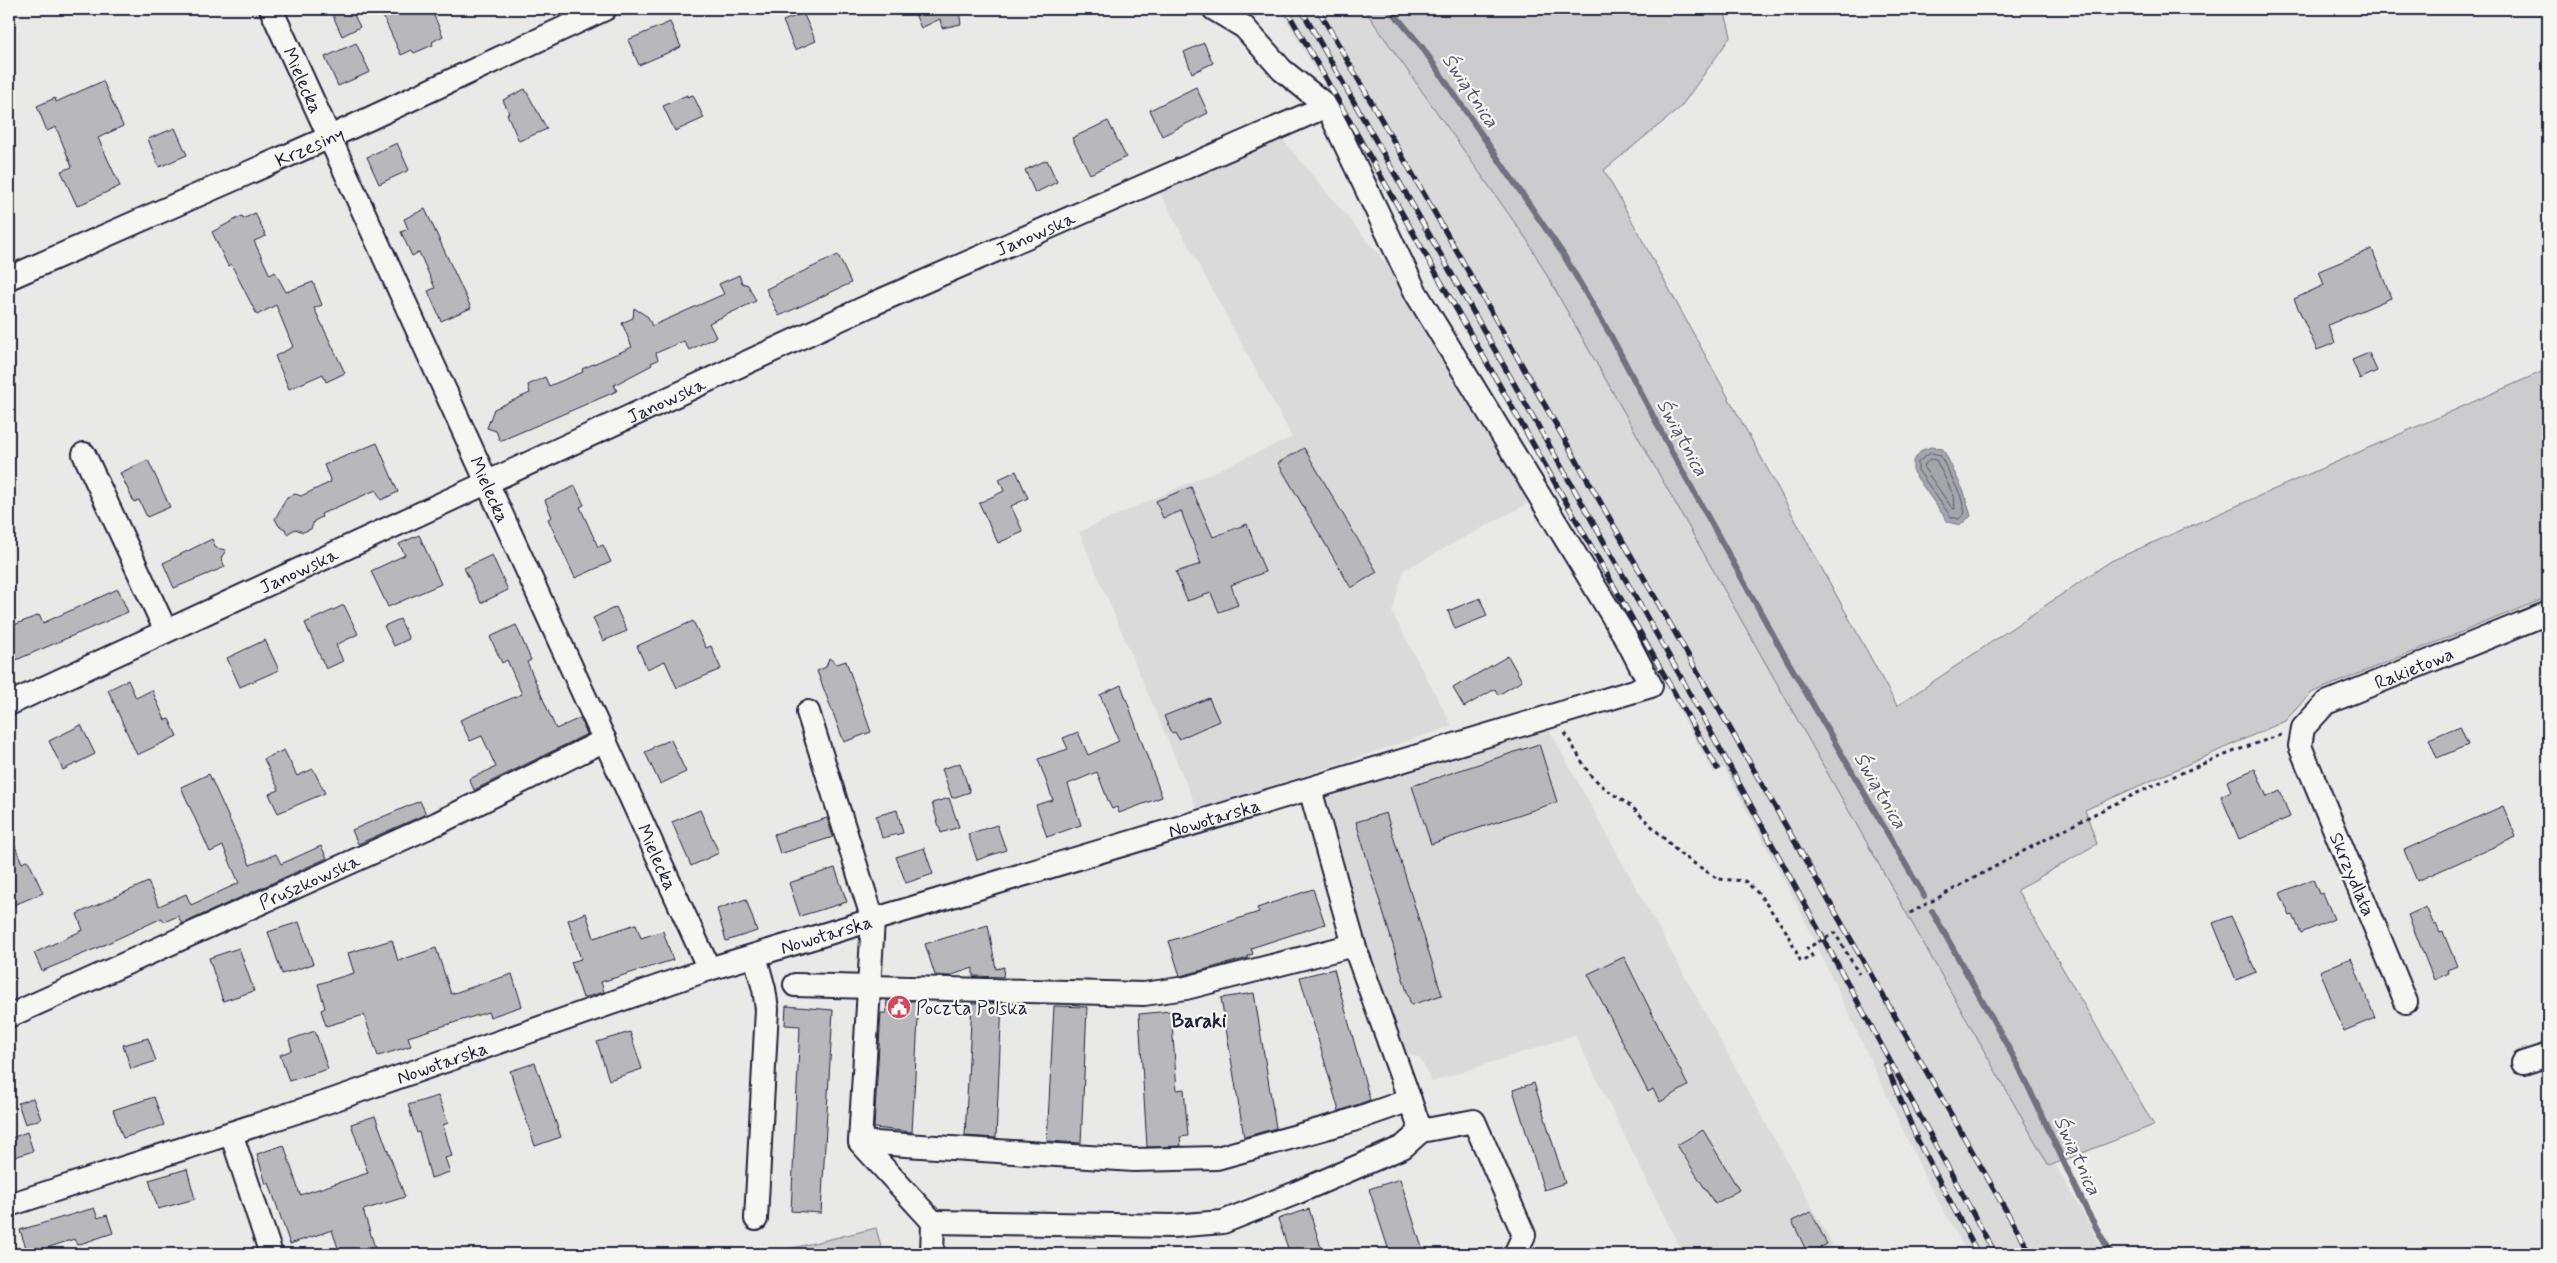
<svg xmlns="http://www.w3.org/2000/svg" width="2557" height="1263" viewBox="0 0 2557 1263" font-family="Mynerve,sans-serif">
<rect width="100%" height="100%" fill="#e9e9e7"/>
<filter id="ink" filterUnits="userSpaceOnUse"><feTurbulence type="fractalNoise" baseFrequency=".02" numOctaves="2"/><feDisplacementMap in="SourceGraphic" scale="10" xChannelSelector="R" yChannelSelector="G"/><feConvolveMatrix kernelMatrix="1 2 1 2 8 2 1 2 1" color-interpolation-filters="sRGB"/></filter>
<g filter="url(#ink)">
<g fill="#dadada">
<path d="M1280,9H1368L1522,228L2106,1254H1968L1926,1179L1801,912L1724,768L1714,773L1444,292Z"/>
<path d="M1281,138L1419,302L1536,499L1404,570L1392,612L1452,726L1198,811L1079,532L1292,437L1160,193Z"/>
<path d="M1546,724L1833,1245L1814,1254H1683L1575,1035L1432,1082L1420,1058L1404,1052L1320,795Z"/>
</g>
<g fill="#ccccce" stroke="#777784">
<path d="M1364,9H1724L1731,36L1680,108L1604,170L1897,706L2111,561L2548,369V597L2311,693L2285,721L2085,810L2097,844L2017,890L2154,1125L2049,1166L1527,240Z"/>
<path d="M876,1228L883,1254H768Z"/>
</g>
<path fill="#a5a5ac" stroke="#71717f" d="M1931,447L1943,449L1964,492L1971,516L1960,525L1948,522L1913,472V461L1922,450Z"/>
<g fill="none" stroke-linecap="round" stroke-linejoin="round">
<g stroke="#565668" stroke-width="1">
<path d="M1931,453L1940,455L1960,494L1965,513L1959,519L1951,517L1918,470V462Z"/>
<path d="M1931,459L1936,460L1954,496L1955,509L1952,508L1924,468L1925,464Z"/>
</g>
<g stroke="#71717f" stroke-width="6">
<path d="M1390,9L1422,47L1563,254L1611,336L1673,454L1786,658L1924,896"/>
<path d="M1932,911L2018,1065L2087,1211L2111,1254"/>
</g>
</g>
<g fill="#b8b8bc" stroke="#22223b">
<path d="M330,9H351L360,27L342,36Z"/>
<path d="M394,9H431L443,36L432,42L433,45L414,53L412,50L401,55L382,14Z"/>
<path d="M913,9H963L959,11L961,24L942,28L940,19L921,28Z"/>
<path d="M803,13L816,41L795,50L783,21Z"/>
<path d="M670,22L681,47L639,65L628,40Z"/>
<path d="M356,43L370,72L338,86L325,57Z"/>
<path d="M1204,43L1213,63L1192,73L1184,52Z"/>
<path d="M103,81L123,126L98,138L120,186L77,206L61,171L72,167L56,127L47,131L37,106L55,98L56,102Z"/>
<path d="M1196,87L1208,113L1162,136L1150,110Z"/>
<path d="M525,89L547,129L519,141L507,114L509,113L503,100Z"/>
<path d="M687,95V97L693,95L704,118L675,131L663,106Z"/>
<path d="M1108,121L1126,157L1090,174L1072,138Z"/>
<path d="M175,128L187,155L159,167L148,139Z"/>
<path d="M397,143L409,170L379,184L367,157Z"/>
<path d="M1047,160L1057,182L1035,193L1025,170Z"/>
<path d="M425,209L471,308L441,321L428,291L435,288L419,252L412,256L401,232L408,229L404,219Z"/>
<path d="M255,213L266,236L254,241L270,275L275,272L286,292L313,282L322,305L314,308L345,373L326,382L323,374L289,389L275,356L293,347L276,305L257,315L231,264L228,266L212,232L242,216L243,219Z"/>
<path d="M2372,249L2391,298L2328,325L2335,343L2317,350L2294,299L2324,285L2319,271Z"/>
<path d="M838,255L851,283L779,316L766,289Z"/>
<path d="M739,275L742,283L748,285L756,301L709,323L716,337L689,350L684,341L656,353L658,360L651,363L652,365L614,385L617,391L500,441L496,431L487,428L494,409L530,393L528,385L545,377L549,386L583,372L582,369L632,347L622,323L633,318L634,308L648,317L652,326L724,294L719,284Z"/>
<path d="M2369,353L2377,371L2360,379L2352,360Z"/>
<path d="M377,443L398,492L381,500L376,490L321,514L322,517L314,521L311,529L303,532L295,529L287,534L285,529L279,526L275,519L287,497L295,494L301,496L331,482L324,465Z"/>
<path d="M1304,448L1377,572L1351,588L1278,463Z"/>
<path d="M148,460L170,507L147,517L139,500L134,502L120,473Z"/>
<path d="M1016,471L1028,498L1011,506L1023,532L998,543L979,503L1004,491L999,479Z"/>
<path d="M575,486L584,505L580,507L598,547L603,545L611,562L575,578L548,519L552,517L545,500Z"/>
<path d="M1191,487L1213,537L1247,524L1265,572L1231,585L1238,605L1219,612L1211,593L1187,601L1176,572L1201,564L1181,511L1163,518L1156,501Z"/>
<path d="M419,535L441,584L388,607L371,571L405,555L399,544Z"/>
<path d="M212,539L216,548L226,550L221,558L225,567L174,588L163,563Z"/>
<path d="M492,555L508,590L481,603L464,568Z"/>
<path d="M118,589L128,612L9,663V627L39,615L43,623Z"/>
<path d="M1480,598L1487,616L1455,629L1448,611Z"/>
<path d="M344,605L358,634L336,645L343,661L326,669L305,623Z"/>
<path d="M616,607L627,631L603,641L593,618Z"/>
<path d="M400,619L409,639L394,646L384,626Z"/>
<path d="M693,621L706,648L711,646L721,669L677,688L665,661L647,669L637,646Z"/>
<path d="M516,625L531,660L527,662L556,729L580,718L587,734L474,790L469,779L496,767L482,736L470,741L460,720L522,694L507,660L502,663L490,637Z"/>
<path d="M265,640L279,670L240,687L227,658Z"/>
<path d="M1508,656L1522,681L1498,695L1495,689L1464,707L1453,688Z"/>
<path d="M829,658L837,664L846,661L871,732L844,742L817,671L826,667Z"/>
<path d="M128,680L136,698L152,690L165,720L169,719L177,736L137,755L108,690Z"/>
<path d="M1121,685L1162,797L1119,813L1117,807L1112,809L1109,803L1097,772L1068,784L1081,825L1047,837L1036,805L1053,800L1038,759L1068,749L1063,738L1078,732L1088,755L1119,741L1100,695Z"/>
<path d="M1209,698L1219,721L1179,739L1175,732L1171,733L1164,716Z"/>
<path d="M81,725L95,754L63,770L49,741Z"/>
<path d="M2460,726L2468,745L2437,758L2429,739Z"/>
<path d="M671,740L686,772L660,784L645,752L652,749L654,746Z"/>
<path d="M1539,744L1557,802L1431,844L1412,786Z"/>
<path d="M284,750L297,776L313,769L325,793L278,813L269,794L279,790L264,759Z"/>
<path d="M960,763L970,792L952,798L942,769Z"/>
<path d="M2255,769L2267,797L2280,791L2290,817L2239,839L2221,796L2231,791L2227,781Z"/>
<path d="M209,774L250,865L276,854L281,864L321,846L327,858L182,924L178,916L164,922L162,918L95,949L42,971L34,953L83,930L77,914L148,882L159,906L186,894L191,905L239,883L223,846L210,852L181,787Z"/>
<path d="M949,798L959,827L941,833L932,803Z"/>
<path d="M420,801L426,814L358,844L352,830Z"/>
<path d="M2503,806L2516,837L2417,881L2404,850Z"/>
<path d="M700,810L719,853L691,866L672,822Z"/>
<path d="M897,810L903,833L882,838L876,816Z"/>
<path d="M1386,813L1442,995L1411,1005L1356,822Z"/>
<path d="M827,818L833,837L780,854L774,834Z"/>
<path d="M997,825L1006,850L977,860L968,834Z"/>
<path d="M9,832L22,863L28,860L43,893L9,907Z"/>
<path d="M924,848L933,874L906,883L896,857Z"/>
<path d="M835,868L847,902L800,916L789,883Z"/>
<path d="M2313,879L2319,894L2323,893L2334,919L2301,933L2293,915L2290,916L2280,893Z"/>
<path d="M1313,889L1325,924L1251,948L1253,954L1247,956L1248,958L1180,976L1169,941L1259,912L1257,908Z"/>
<path d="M746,899L757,931L726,941L717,909Z"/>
<path d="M2426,907L2434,925L2436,924L2440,933L2443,932L2457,966L2447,970L2449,973L2434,980L2408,915Z"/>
<path d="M586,913L594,938L636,924L641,938L663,931L673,960L601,982L604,992L583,998L571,962L581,959L568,920Z"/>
<path d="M2231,916L2256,972L2236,980L2213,923Z"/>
<path d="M299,922L313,964L282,974L268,932Z"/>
<path d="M988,925L996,969L1004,967L1003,977L973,976V968L949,976L935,975L925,944Z"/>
<path d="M392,940L398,961L436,948L451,994L512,974L522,1006L490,1017L488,1012L408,1037L411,1046L378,1056L364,1015L326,1026L321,1010L325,1008L318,984L354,973L348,953Z"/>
<path d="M239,948L254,991L223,1001L209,958Z"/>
<path d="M1624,957L1688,1086L1660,1102L1653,1089L1648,1092L1588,974Z"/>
<path d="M2351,958L2375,1018L2344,1031L2320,971Z"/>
<path d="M1334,969L1370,1100L1339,1111L1300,977Z"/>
<path d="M1254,993L1276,1128L1244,1137L1221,998Z"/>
<path d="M887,1000L919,1001L912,1132L874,1128L881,1013H886Z"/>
<path d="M972,1003H1002L996,1138L965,1136Z"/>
<path d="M786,1006L833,1010L821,1213L791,1211L800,1026L785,1025Z"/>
<path d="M1054,1006L1087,1007L1081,1143L1047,1141Z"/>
<path d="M1171,1011L1177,1090L1184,1089L1188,1136L1180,1137L1181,1146L1147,1147L1139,1014Z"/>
<path d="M315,1031L328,1069L289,1081L280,1055L292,1050L289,1040Z"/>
<path d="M630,1032L642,1069L609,1080L597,1042Z"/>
<path d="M148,1038L156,1061L131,1069L123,1045Z"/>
<path d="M535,1063L561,1137L535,1146L510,1071Z"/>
<path d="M1534,1083L1565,1183L1544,1190L1513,1090Z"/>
<path d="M438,1096L448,1123L443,1125L452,1156L445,1158L450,1172L431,1178L419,1132L417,1133L408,1105Z"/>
<path d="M154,1097L164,1125L123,1138L113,1110Z"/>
<path d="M33,1098L41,1119L25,1124L18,1103Z"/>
<path d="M375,1116L405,1197L363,1210L377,1254H340L332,1230L290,1244L269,1183L266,1184L257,1154L284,1145L300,1195L368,1173L351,1124Z"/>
<path d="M1703,1130L1739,1190L1715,1204L1677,1145Z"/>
<path d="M27,1132L33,1151L12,1158L9,1139Z"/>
<path d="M187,1169L195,1199L158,1209L149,1180Z"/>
<path d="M1400,1179L1424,1254H1390L1369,1189Z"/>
<path d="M94,1208L98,1218L107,1215L113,1233L77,1245L74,1239L28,1254L20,1230Z"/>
<path d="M1309,1209L1323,1254H1290L1278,1219Z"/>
<path d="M1811,1212L1827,1244L1808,1254L1792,1221Z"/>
</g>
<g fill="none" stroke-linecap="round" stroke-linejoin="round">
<g stroke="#22223b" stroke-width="26">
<g id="minor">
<path id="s1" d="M271,9L709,969"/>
<path id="s2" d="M9,278L330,137L605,9"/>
<path d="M84,454L166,631"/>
<path id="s3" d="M9,704L875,303L1327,106"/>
<path d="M808,712L873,920L860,1142L933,1222L932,1254"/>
<path d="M1310,789L1354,945L1421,1131L1474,1121L1524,1235L1515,1254"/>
<path d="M755,956L764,989L767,1009L756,1219"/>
<path d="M795,985L1144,994L1186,988L1354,945"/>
<path id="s4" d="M2406,1002L2300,746L2303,728L2326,703L2548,613"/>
<path id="s5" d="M9,1016L438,823L605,740"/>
<path d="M2523,1063L2548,1055"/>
<path d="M231,1133L271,1254"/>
<path d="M860,1142L1134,1160L1217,1158L1344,1123L1410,1100"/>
<path id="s6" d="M9,1205L330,1101L709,969L1651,686L1626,638L1416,293L1327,106L1282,70L1244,27L1214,9"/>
<path d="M933,1222L1172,1226L1223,1222L1296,1193L1403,1147L1421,1131"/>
</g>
</g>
<g stroke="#22223b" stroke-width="3" stroke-dasharray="4 4" stroke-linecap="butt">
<path d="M1565,733L1590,775L1607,790L1632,807L1680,854L1718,879L1745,881L1759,894L1786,931L1801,962L1812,956L1807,948L1835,933L1859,974"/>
<path d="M1910,913C2030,848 2151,777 2281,735"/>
</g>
<use href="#minor" stroke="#f6f6f2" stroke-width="22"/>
<g stroke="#22223b" stroke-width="5.5">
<g id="rail">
<path d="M1286,9L1717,768"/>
<path d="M1301,9L1682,679L1995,1254"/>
<path d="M1318,9L2031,1254"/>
<path d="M1886,1065L1917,1139L1978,1254"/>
</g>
</g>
<use href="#rail" stroke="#f6f6f2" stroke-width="4" stroke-dasharray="11" stroke-linecap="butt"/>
</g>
</g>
<defs>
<g id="civic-disc" transform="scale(1.25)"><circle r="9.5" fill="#d1495b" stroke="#f6f6f2"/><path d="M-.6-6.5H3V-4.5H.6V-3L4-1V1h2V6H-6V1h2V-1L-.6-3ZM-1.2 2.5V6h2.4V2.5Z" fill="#fff"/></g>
</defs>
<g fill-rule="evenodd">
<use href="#civic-disc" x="899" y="1007"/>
</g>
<g text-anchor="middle" stroke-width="4.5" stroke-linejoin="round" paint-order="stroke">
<g font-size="19" fill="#22223b" stroke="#f6f6f2">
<text dy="7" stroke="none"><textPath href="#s1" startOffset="78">Mielecka</textPath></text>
<text dy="7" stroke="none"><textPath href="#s2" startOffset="328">Krzesiny</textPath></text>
<text dy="7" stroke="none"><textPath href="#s3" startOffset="1129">Janowska</textPath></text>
<text dy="7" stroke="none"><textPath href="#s3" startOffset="724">Janowska</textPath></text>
<text dy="7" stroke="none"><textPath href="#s1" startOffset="528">Mielecka</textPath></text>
<text dy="7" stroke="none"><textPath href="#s3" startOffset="319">Janowska</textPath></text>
<text dy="7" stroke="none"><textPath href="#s4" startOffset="424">Rakietowa</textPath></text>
<text dy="7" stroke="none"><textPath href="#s6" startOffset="1266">Nowotarska</textPath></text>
<text dy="7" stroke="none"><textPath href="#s1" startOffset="932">Mielecka</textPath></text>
<text transform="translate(2353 874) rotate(67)" y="7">Skrzydlata</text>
<text dy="7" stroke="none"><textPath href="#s5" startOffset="329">Pruszkowska</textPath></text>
<text dy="7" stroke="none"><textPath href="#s6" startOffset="861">Nowotarska</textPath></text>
<text dy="7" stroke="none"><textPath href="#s6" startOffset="456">Nowotarska</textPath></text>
</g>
<g font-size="19" fill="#22223b" stroke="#f6f6f2" text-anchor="start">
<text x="916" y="1014">Poczta Polska</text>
</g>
<g font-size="20" font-style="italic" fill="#565668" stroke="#f6f6f2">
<text transform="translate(1471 90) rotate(56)" y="7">Świątnica</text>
<text transform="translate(1683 437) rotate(61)" y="7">Świątnica</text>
<text transform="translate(1881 790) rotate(60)" y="7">Świątnica</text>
<text transform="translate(2078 1155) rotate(65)" y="7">Świątnica</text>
</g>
<g font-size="20" font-weight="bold" fill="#22223b" stroke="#f6f6f2">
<text x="1199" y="1027">Baraki</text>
</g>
</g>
<rect width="2557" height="1263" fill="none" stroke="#f6f6f2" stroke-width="30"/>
<rect x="15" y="15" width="2527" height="1233" fill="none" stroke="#22223b" stroke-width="2" filter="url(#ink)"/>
</svg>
